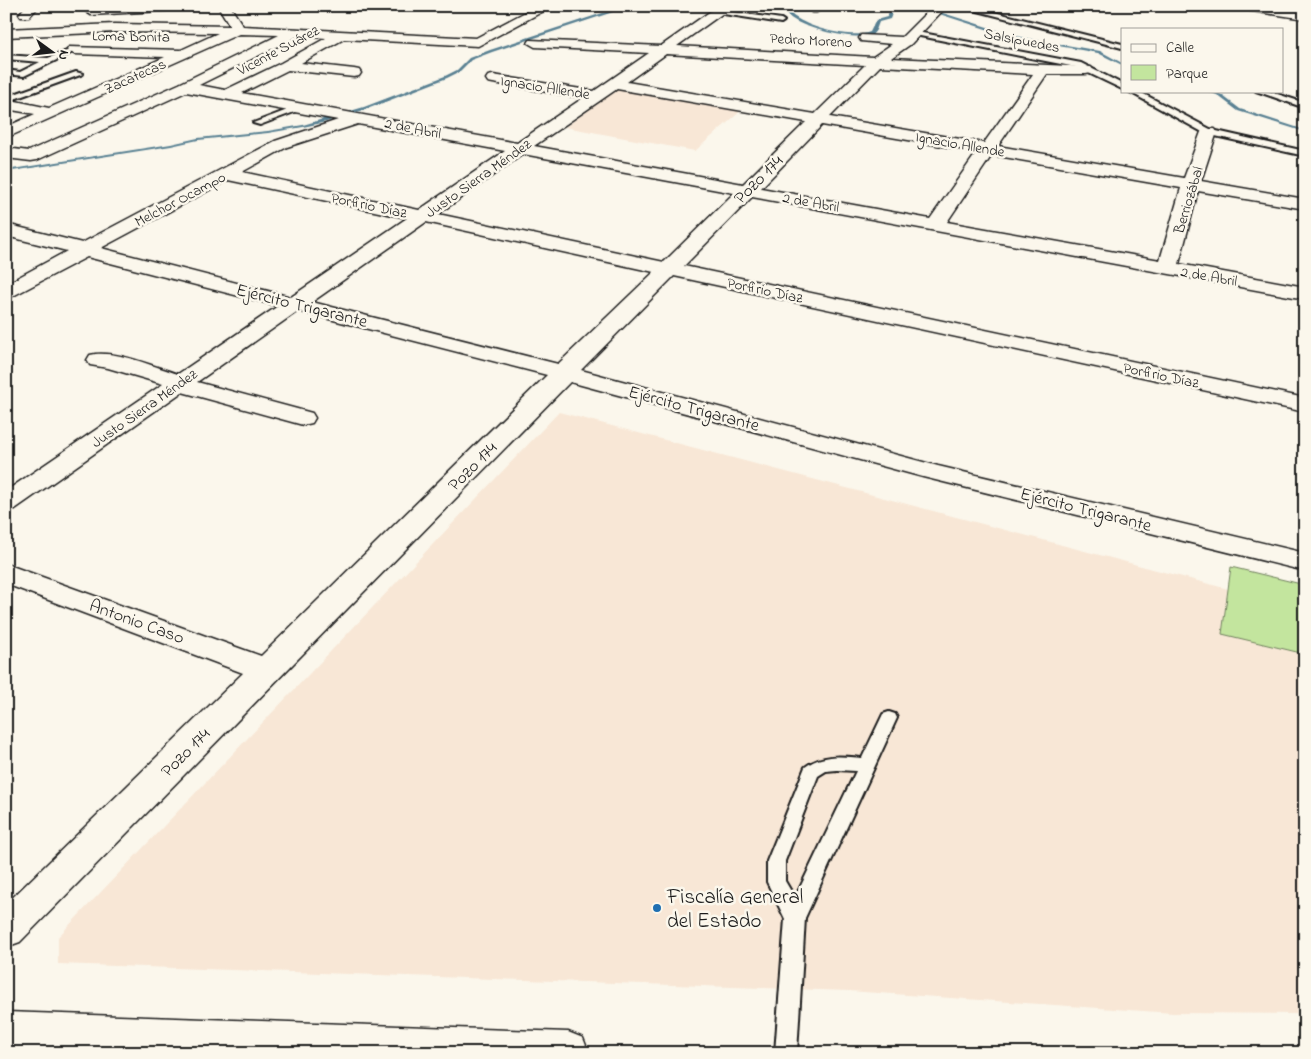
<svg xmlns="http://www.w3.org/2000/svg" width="1311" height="1059" viewBox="0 0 1311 1059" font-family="'Indie Flower',sans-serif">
<rect width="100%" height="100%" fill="#fbf7ec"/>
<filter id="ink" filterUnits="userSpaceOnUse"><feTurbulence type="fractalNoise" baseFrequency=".02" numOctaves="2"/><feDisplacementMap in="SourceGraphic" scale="10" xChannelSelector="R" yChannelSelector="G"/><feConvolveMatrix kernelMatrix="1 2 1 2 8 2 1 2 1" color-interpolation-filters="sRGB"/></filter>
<g filter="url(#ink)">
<g fill="#f8e7d6">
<path d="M616,90H627L742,110L695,151L565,127Z"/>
<path d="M559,412L1228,589L1222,634L1305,654V1014L1173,1013L849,991L58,964V937Z"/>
</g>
<path fill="#c3e59e" stroke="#70805d" d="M1231,567L1305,585V654L1222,634Z"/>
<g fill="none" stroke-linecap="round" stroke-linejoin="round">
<g fill="#588092" fill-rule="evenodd">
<path d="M637,6H664L622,9L492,52L471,60L459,72L447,78L367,109L326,122L303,127L268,133L198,140L171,146L6,172V170L171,144L198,138L268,131L303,125L364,107L445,76L457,70L469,58L490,50L621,7Z"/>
<path d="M779,6H783C788,11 792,16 798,19C814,29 853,39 870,32L876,20L887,17L890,9L902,7L930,9L1016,36L1100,51L1122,63V65L1098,53L1014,38L930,11L902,9L893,11L890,19L879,22C877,27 876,33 871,35C856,41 807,29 794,20C788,17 784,11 779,6Z"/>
<path d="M1206,91H1213L1219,93L1240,109L1305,130V132L1238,111L1217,95Z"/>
</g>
<g stroke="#1c1c1c" stroke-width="4">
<g id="service">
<path d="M817,6H825L816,12H812V10Z"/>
<path d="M958,6H970L1122,44V48Z"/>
<path d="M719,10L781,19L784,21L781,23L717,13L716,12Z"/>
<path d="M912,31L1081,63L1122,84V89L1076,67L910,34L909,33Z"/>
<path d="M72,49L77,50L24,76L6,74V70L20,72L40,62L6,59V55L48,58Z"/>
<path d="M76,72L83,74L6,102V97Z"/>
<path d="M1128,91H1138L1212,130L1305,151V156L1206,134Z"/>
<path d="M1256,91H1268L1305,103V108Z"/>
<path d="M298,106L305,108L260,125L253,123Z"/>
<path d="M889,712L895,714L897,718L805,918L797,1053H775L785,919L767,882V861L805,767C822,754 841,756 862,758L883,714ZM837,770L856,771L795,898L785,881V861L818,776L826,771Z"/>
</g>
</g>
<g stroke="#1c1c1c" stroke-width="3">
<g id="minor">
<path d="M26,6H39L29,17H21L19,14Z"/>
<path d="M108,6H183L177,10L91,15L85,11L91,7Z"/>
<path d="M218,6H230L243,26L476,38L537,6H553L478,46L344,39L301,63L354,69L359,70L361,73L359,76L354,77L288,70L242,93L517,143L583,98L493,83L488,82L486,79L488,76L493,75L594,91L649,53L535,47L528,43L530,40L661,46L718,6H733L677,46L873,57L892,44L861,41L859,38L861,35L902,37L933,6H947L911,44L891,58L1091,67L1093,70L1091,73L1086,74H1047L998,146L1184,178L1201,132L1203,129H1215L1217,132L1201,181L1305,199V209L1198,191L1179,264L1305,287V299L752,197L684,266L1305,398V412L674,276L581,370L938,466L1305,553V571L923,477L570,382L20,942L6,947V904L243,673L6,584V564L261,656L547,375L298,311L197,382L312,413L315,418L312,423L303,425L182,392L15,509L6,511V491L163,384L108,368L90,365L87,360L90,355C115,349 154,367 178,374L278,306L87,257L13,296L6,298V284L67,251L6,236V224L82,243L275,141L338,120L186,92L37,160L31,161L6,158V148L29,151L179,84L279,35L239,34L6,138V127L35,114L6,109V99L49,108L165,57L74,54L67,50L69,47L181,50L218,33L115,32L6,37V29L115,24L230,26ZM298,36L326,38L281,63L225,90L199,85ZM666,54L865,65L815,114L627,82ZM880,66L1033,74L984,143L830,117ZM617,89L806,122L743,184L534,146ZM358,124L505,151L419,210L242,172L287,147ZM822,125L977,152L930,219L761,188ZM523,154L734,193L664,262L438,214ZM992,155L1181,188L1160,260L947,222ZM228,180L407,218L291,297L101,248ZM426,222L654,272L558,364L312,302Z"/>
<path d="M1239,6H1272L1305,11V19L1245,10Z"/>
</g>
</g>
<g stroke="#1c1c1c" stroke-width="3">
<path id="primary" d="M6,1012L568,1032L583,1038L589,1053L6,1052Z"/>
</g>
<use href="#service" fill="#fbf7ec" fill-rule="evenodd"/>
<use href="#minor" fill="#fbf7ec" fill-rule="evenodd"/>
<use href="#primary" fill="#fbf7ec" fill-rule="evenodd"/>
</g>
</g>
<circle fill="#1f6fb2" stroke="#fbf7ec" stroke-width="2" cx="657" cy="908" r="5"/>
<g text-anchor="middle" stroke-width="5" stroke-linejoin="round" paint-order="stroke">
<g font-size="15" fill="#1c1c1c" stroke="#fbf7ec">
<text transform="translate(131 36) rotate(1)" y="5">Loma Bonita</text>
<text transform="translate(811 40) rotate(3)" y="5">Pedro Moreno</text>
<text transform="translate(1022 40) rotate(11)" y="5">Salsipuedes</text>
<text transform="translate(278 50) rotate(-28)" y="5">Vicente Suárez</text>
<text transform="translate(135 76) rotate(-24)" y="5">Zacatecas</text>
<text transform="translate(545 87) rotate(9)" y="5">Ignacio Allende</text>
<text transform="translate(413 128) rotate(11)" y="5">2 de Abril</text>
<text transform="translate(960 144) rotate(10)" y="5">Ignacio Allende</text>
<text transform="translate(478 178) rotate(-35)" y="5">Justo Sierra Méndez</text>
<text transform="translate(180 199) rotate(-28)" y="5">Melchor Ocampo</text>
<text transform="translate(1188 200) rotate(-73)" y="5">Berriozábal</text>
<text transform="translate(811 202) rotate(10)" y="5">2 de Abril</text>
<text transform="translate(369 205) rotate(12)" y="5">Porfirio Díaz</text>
<text transform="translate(1209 276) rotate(10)" y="5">2 de Abril</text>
<text transform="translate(765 290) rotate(12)" y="5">Porfirio Díaz</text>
<text transform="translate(1161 375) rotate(12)" y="5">Porfirio Díaz</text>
<text transform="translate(144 408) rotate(-35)" y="5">Justo Sierra Méndez</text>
</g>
<g font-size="18" fill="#1c1c1c" stroke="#fbf7ec">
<text transform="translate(758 179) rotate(-45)" y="6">Pozo 174</text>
<text transform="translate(302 305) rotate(14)" y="6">Ejército Trigarante</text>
<text transform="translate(694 408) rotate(15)" y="6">Ejército Trigarante</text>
<text transform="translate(472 466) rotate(-45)" y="6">Pozo 174</text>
<text transform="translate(1086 509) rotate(14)" y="6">Ejército Trigarante</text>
<text transform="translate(137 621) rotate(20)" y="6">Antonio Caso</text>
<text transform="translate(185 752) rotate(-45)" y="6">Pozo 174</text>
</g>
<g font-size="21" fill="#1c1c1c" stroke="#fbf7ec" text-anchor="start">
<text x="667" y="903">Fiscalía General<tspan x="667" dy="24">del Estado</tspan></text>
</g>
</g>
<rect width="1311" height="1059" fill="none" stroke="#fbf7ec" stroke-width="25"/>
<rect x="12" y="12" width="1286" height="1034" fill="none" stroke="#1c1c1c" stroke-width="2" filter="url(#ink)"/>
<rect x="1121" y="28" width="162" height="65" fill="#fbf7ec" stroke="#a29f99"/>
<rect x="1131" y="44" width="25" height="8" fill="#fbf7ec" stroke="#a29f99"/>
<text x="1166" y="52" font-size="15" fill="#1c1c1c">Calle</text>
<rect x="1131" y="65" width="25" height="15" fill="#c3e59e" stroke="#a29f99"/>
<text x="1166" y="78" font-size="15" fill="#1c1c1c">Parque</text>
<g transform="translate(52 52) rotate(105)" stroke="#fbf7ec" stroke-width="4" paint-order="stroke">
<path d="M0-4L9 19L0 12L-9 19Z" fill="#1c1c1c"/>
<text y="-8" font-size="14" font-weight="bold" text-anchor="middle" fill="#1c1c1c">N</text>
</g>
</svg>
